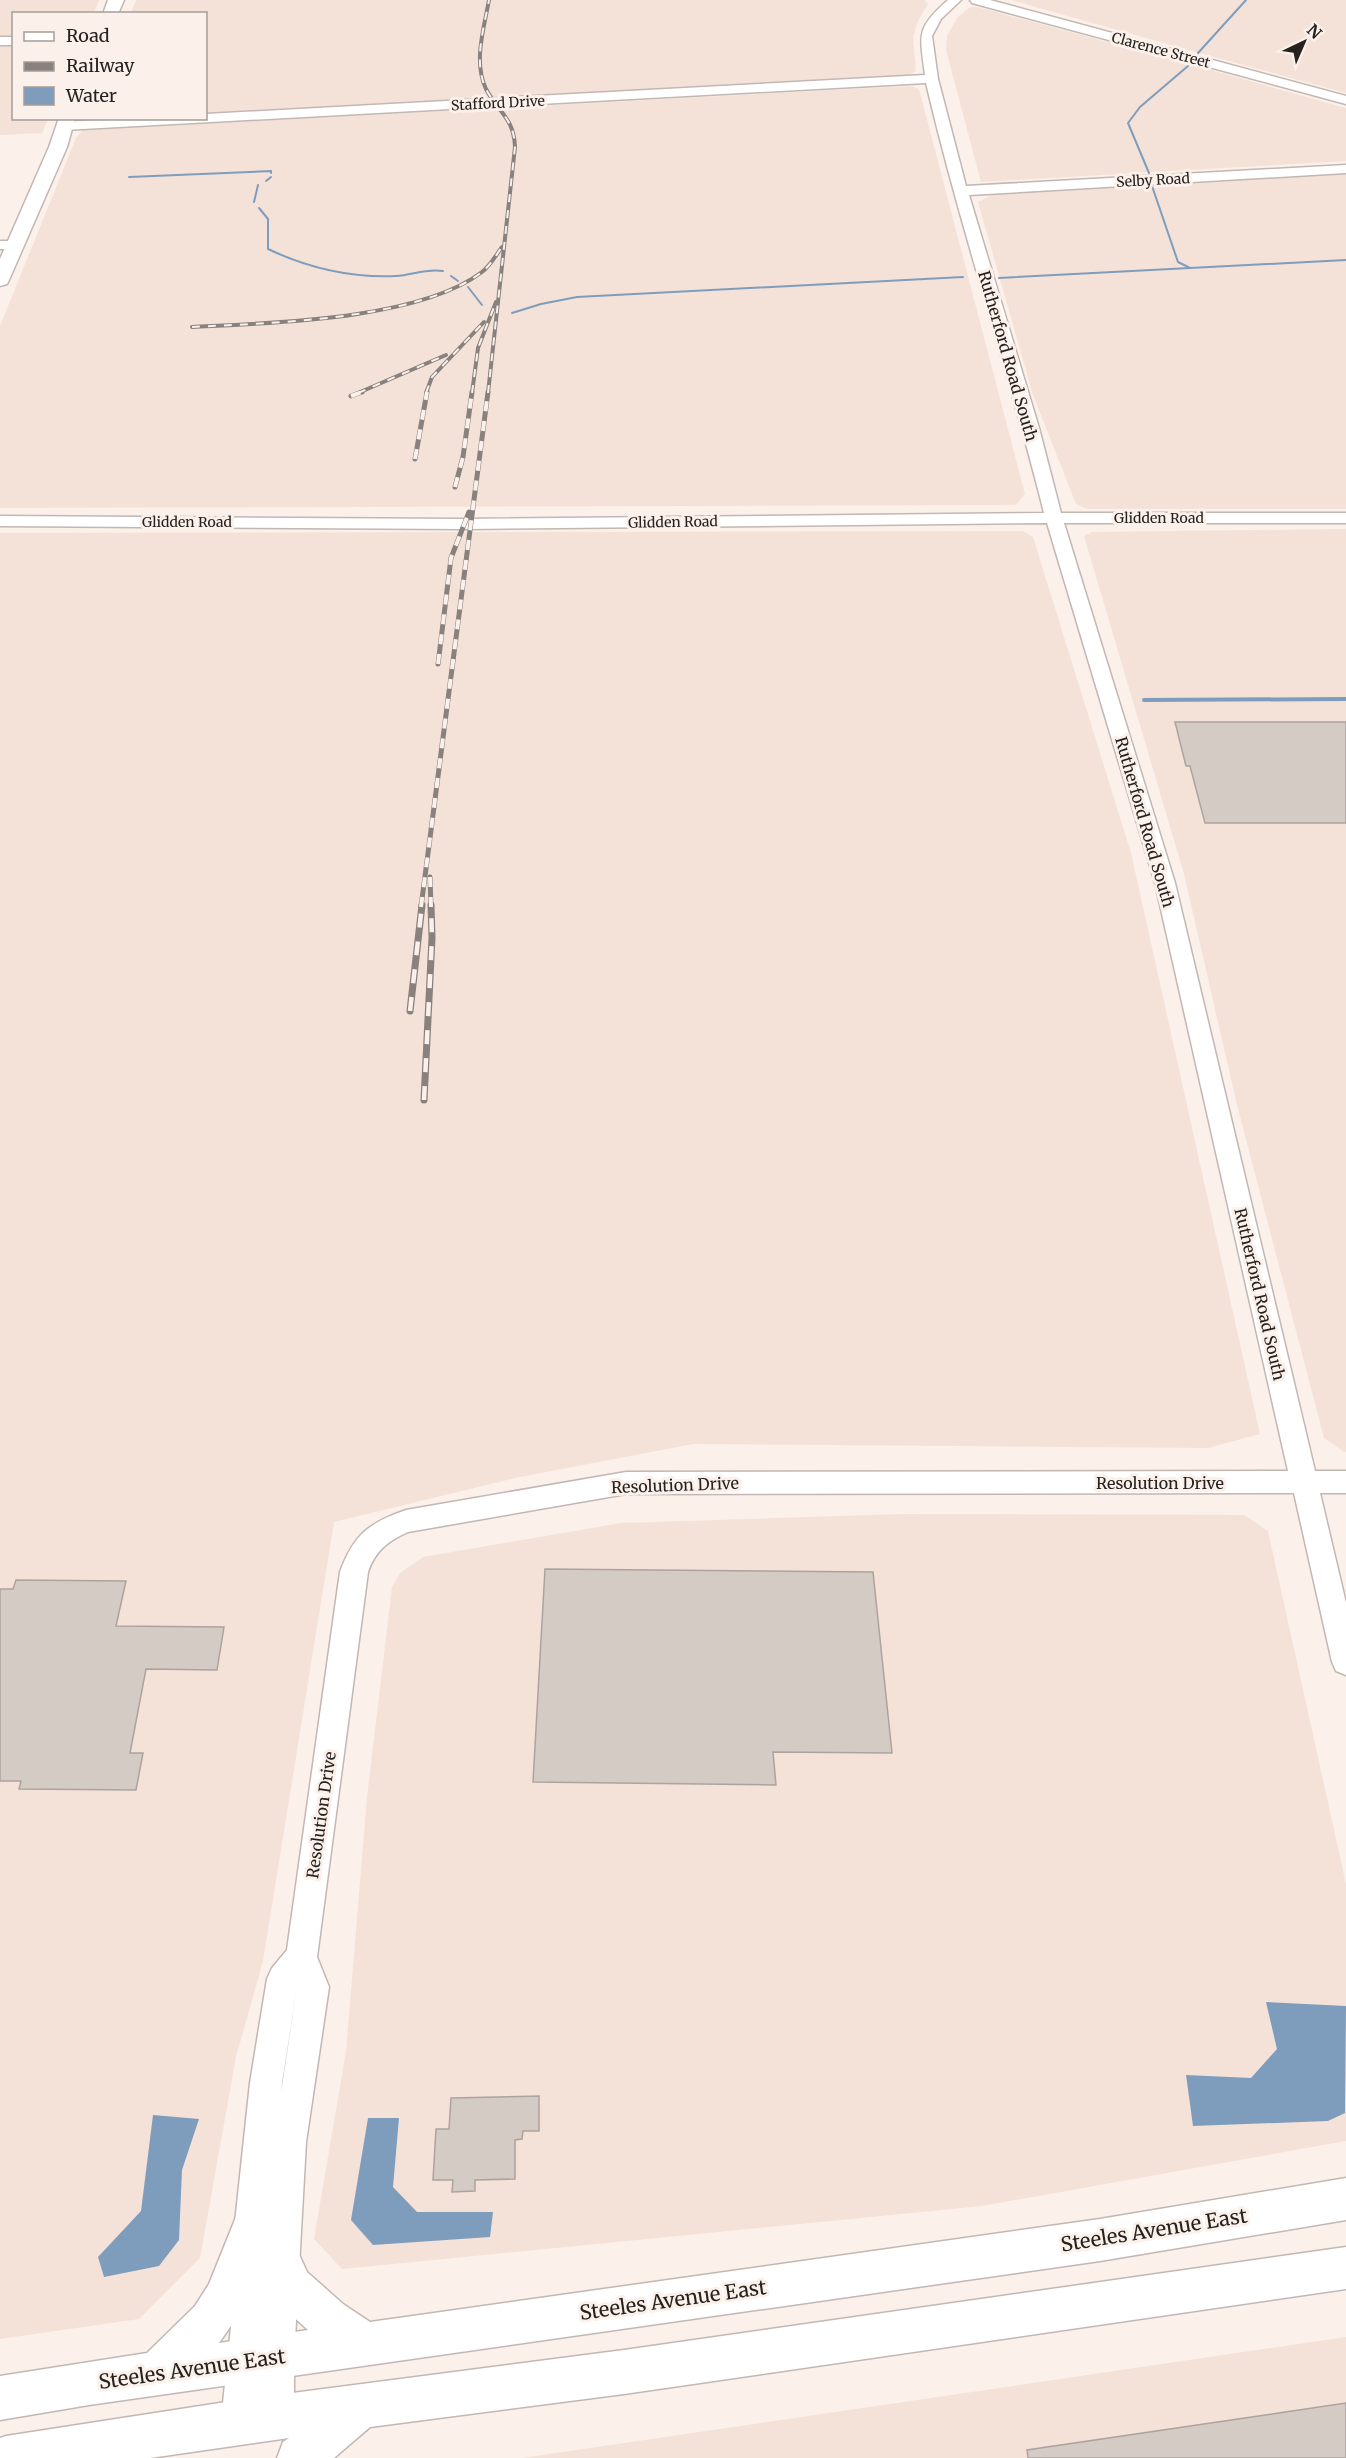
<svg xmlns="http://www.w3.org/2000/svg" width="1346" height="2458" viewBox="0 0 1346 2458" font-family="Merriweather,serif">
<rect width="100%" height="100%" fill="#fbf0ea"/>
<g fill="#f4e2d8">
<path d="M0,0H99L94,13L14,14V118L48,119L42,133L0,135Z"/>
<path d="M136,0H924L928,4L918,21L913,37L916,71L909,75L206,113V14L131,13Z"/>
<path d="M1011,0H1346V93L1192,51Z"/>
<path d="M970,7H977L1186,63L1346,108V161L981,182L946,50L947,36L957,18Z"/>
<path d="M910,86L919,89L1025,494L1016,505L0,508V326L76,138L83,130Z"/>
<path d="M1346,174V509H1088L1076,504L1033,395L978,202L994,194Z"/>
<path d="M1346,529V1452H1344L1324,1438L1237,1105L1184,874L1084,536L1092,532Z"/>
<path d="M1023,531L1033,537L1131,853L1260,1434L1208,1448L693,1444L515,1478L334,1522L263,1961L236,2057L200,2258L139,2319L0,2339V533Z"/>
<path d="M902,1514L1244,1515L1268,1531L1346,1884V2141L982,2206L342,2269L314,2239L346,2051L367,1797L392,1587L400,1573L423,1557L621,1523Z"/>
<path d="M1346,2337V2458H522Z"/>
</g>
<g fill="#7e9dbd">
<path d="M1266,2002L1346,2006L1345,2113L1328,2121L1193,2126L1186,2075L1251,2078L1277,2049Z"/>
<path d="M153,2115L199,2119L182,2170L179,2240L159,2266L104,2277L98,2257L141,2211Z"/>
<path d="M368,2118H399L393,2187L417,2212H493L490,2237L373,2245L351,2220Z"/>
</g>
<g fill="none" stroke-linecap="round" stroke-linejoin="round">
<g stroke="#7e9dbd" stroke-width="2">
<path d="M1198,53L1246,0"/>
<path d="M1149,173L1128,123L1140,107L1188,66"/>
<path d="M129,177L271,171V173"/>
<path d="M266,181L271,177"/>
<path d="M1152,186L1178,262L1190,268"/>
<path d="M254,202L258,185"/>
<path d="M259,208L268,219V249C308,268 352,278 396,276C412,275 427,268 443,271"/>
<path d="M451,276L458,281"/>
<path d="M999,278L1346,260"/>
<path d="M468,287L482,305"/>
<path d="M512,313L541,304L577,297L963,277"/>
</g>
<path stroke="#7e9dbd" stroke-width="4" d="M1144,700L1346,699"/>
</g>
<g fill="#d5cbc5" stroke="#ada39e" stroke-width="1.5">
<path d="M1175,722H1346V823H1205L1190,766H1186Z"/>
<path d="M545,1569L873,1572L892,1753L773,1752L776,1785L533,1782Z"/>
<path d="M16,1580L126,1581L116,1626L224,1627L217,1670L146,1669L130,1753H143L136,1790L19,1789L21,1781H0V1589H13Z"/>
<path d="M539,2096V2131H523L522,2139L515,2140V2179L475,2180V2191L452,2192L453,2180H433L436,2129H449L451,2098Z"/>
<path d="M1346,2403V2458H1028L1027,2450Z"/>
</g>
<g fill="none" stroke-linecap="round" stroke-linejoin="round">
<g stroke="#c2b7b2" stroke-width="3">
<g id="minor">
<path d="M948,0H961L941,19L932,36L938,79L966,186L1346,165V173L969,195L1039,428L1061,513H1346V523H1064L1175,883L1315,1471H1346V1493H1320L1346,1603V1675L1336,1671L1332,1662L1294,1493L626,1494L408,1532C388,1541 375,1551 368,1572L317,1957L329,1987L306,2142L294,2357V2419L289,2432L276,2437L263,2432L258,2419L259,2401L257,2422L252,2435L239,2440L226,2435L221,2422L233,2308L234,2232L250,2083L267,1979L272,1968L287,1950L340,1572C354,1534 369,1523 406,1510L626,1472L1288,1471L1155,883L1047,523L463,529L0,526V516L463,519L1044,513C1008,368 960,228 926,83L64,130L57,126L64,122L128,118H206V114L925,75C920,35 915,29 948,0ZM297,1987L281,2093L282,2083Z"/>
<path d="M970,0H990L1346,96V104L972,3Z"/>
<rect x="0" y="37" width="14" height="8"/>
<path d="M0,241H16L23,245L16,249H0Z"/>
</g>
</g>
<g stroke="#c2b7b2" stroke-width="3">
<g id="major">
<path d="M108,0H124L118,14H103Z"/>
<path d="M59,118H75L67,147L9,280L7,284L0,286V259L49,147Z"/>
<path d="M1346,2178V2220L1100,2261L89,2405L0,2420V2376L147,2353L195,2306L209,2284L236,2217L251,2211L266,2217L272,2232L240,2313L219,2343L308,2330L277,2302L261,2265L267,2250L282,2244L297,2250L307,2272L343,2304L370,2322L1100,2219Z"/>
<path d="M1346,2247V2289L624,2394L370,2427L334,2458H277L283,2442L289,2438L150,2458H0V2438L6,2436L239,2400L624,2350Z"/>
</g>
</g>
<use href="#minor" fill="#fff" fill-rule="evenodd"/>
<use href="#major" fill="#fff" fill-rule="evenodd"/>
<g stroke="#88817d" stroke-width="4">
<g id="rail-far2">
<path d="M192,327C271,323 419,320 482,272C490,266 496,255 502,247"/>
<path d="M358,393L446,355"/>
<path d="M426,393L432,377L484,322"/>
<path d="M472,393L478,348L496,302"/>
<path d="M488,393L515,147C514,118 498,112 486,89C473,62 484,28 489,0"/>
</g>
</g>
<g stroke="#88817d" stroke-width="5">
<g id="rail-far1">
<path d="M351,396L362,392"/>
<path d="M415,459L427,392"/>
<path d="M455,487L463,457L472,392"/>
<path d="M438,664L451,558L469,512"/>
<path d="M430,877L431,907"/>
<path d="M421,907L488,392"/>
</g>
</g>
<g stroke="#88817d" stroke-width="7">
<g id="rail">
<path d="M410,1011L422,905"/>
<path d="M424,1100L432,938L431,905"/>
</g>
</g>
<use href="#rail-far2" stroke="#fbf0ea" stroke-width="2" stroke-dasharray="8" stroke-linecap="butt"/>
<use href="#rail-far1" stroke="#fbf0ea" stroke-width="4" stroke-dasharray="10" stroke-linecap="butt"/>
<use href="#rail" stroke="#fbf0ea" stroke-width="4.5" stroke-dasharray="14" stroke-linecap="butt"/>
</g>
<g text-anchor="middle" stroke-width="6" stroke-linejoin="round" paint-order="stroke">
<g font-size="14" fill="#25211f" stroke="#fbf0ea">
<text transform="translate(1161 50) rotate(15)" y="5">Clarence Street</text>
<text transform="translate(498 103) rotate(-3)" y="5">Stafford Drive</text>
<text transform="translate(1153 180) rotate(-3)" y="5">Selby Road</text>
<text x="1159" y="523">Glidden Road</text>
<text x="187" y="527">Glidden Road</text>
<text transform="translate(673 522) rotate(-1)" y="5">Glidden Road</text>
</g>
<g font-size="16" fill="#25211f" stroke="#fbf0ea">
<text transform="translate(1008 356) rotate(74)" y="6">Rutherford Road South</text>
<text transform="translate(1145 822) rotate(74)" y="6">Rutherford Road South</text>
<text transform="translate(1260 1294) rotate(77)" y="6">Rutherford Road South</text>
<text x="1160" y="1489">Resolution Drive</text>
<text transform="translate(675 1485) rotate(-2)" y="6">Resolution Drive</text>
<text transform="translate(321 1815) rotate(-82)" y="6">Resolution Drive</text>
</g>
<g font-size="20" fill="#25211f" stroke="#fbf0ea">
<text transform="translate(1154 2230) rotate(-9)" y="7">Steeles Avenue East</text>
<text transform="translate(673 2300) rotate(-8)" y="7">Steeles Avenue East</text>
<text transform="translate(192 2369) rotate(-8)" y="7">Steeles Avenue East</text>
</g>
</g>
<rect x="12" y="12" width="195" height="108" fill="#fbf0ea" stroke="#a59d99" stroke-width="1.5"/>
<rect x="24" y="32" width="30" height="9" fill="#ffffff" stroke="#a59d99" stroke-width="1.5"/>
<text x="66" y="42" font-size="18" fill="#25211f">Road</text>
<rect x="24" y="62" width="30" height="9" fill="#88817d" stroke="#a59d99" stroke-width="1.5"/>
<text x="66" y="72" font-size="18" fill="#25211f">Railway</text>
<rect x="24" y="87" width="30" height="18" fill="#7e9dbd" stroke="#a59d99" stroke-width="1.5"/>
<text x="66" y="102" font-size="18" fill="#25211f">Water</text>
<g transform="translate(1304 42) rotate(44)" stroke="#fbf0ea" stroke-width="4.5" paint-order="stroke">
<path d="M0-4.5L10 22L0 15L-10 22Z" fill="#25211f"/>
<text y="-9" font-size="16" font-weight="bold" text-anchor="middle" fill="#25211f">N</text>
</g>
</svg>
